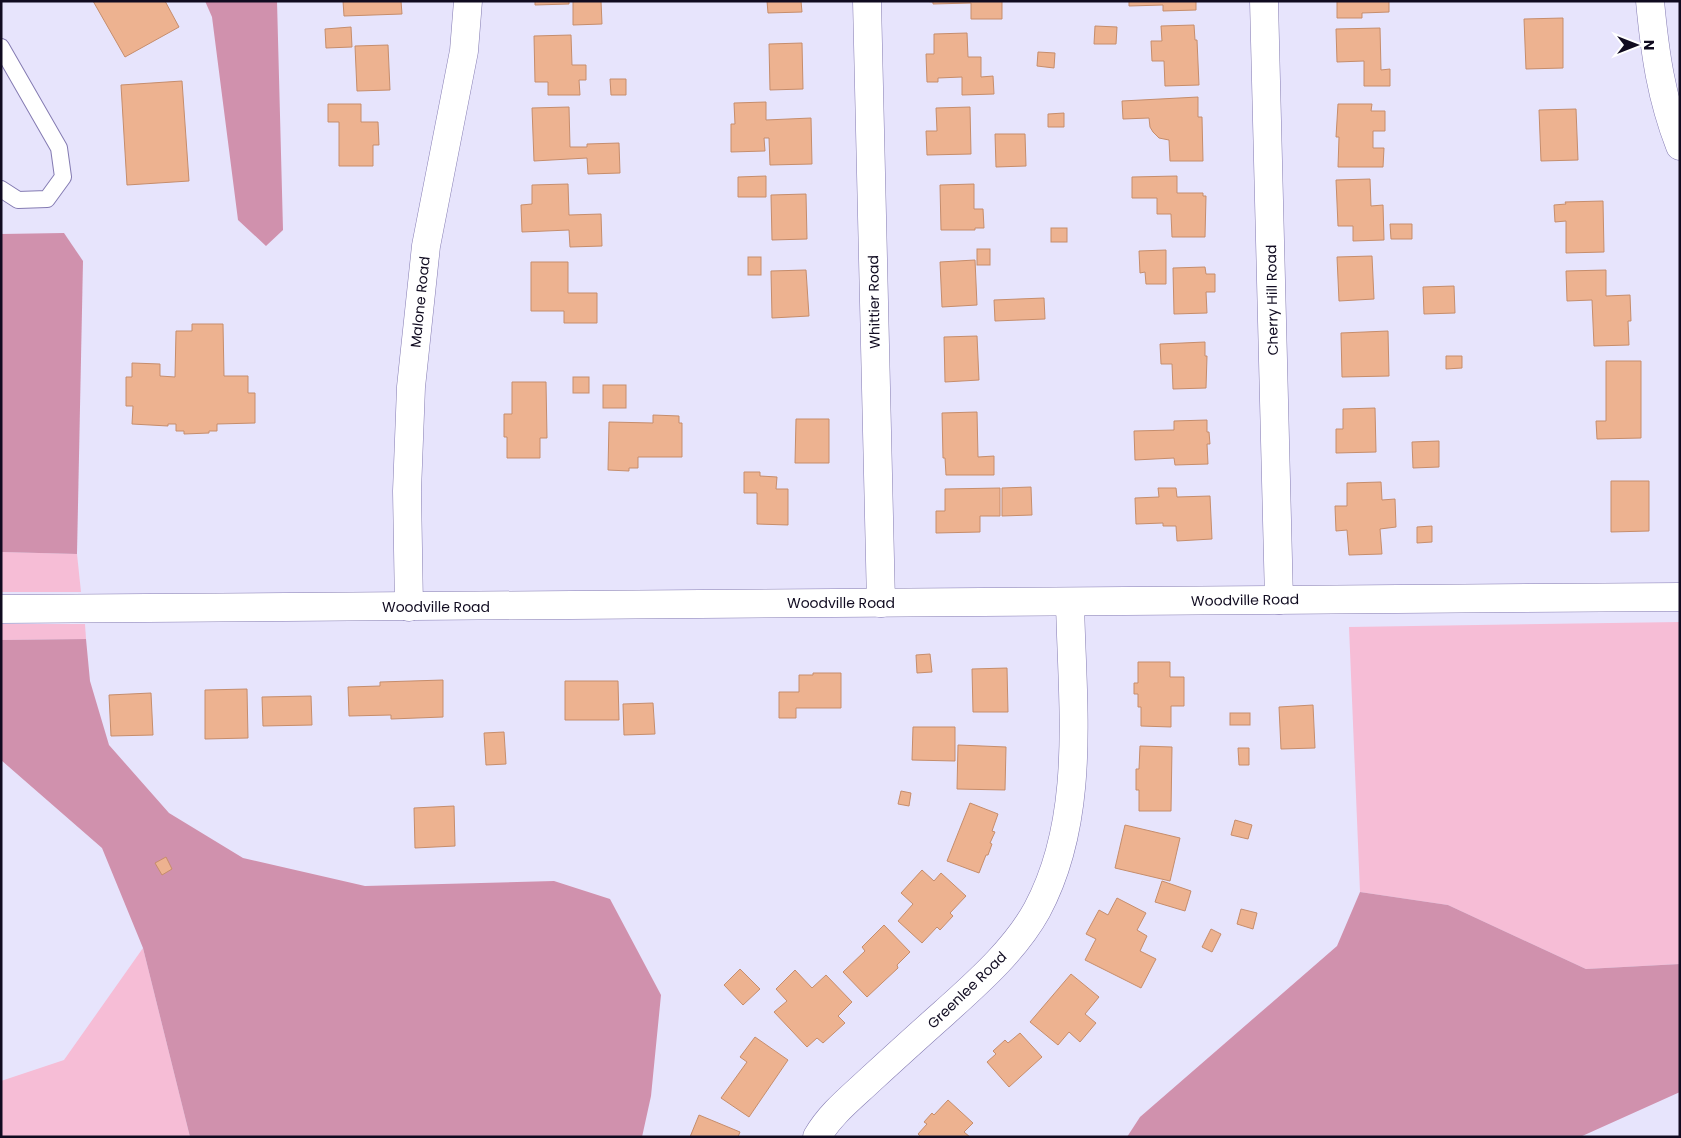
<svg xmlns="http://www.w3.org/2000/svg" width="1681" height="1138" viewBox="0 0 1681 1138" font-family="Poppins,sans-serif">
<rect width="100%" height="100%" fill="#e7e4fc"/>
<g fill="#f6bdd6">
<path d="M1,552L77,554L81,592H1Z"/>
<path d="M1680,622V964L1586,969L1448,905L1360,892L1349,627Z"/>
<path d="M1,624H85L86,639L1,640Z"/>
<path d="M143,948L190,1137H1V1081L64,1060Z"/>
</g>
<g fill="#d091ad">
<path d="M205,1H277L283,230L266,246L238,220L212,17Z"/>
<path d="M64,233L83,261L77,554L1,552V234Z"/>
<path d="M86,639L90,681L109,745L169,813L243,858L365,886L554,881L610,899L661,995L651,1096L642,1137H190L143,948L102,848L1,760V640Z"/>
<path d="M1360,892L1448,905L1586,969L1680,964V1092L1580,1137H1127L1140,1117L1337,946Z"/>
</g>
<g fill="#edb290" stroke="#c68d6c">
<path d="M93,1H165L179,27L125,57Z"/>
<path d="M343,1H401L402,14L344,16Z"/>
<path d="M535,1H569V4L535,5Z"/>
<path d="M573,1H601L602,24L573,25Z"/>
<path d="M767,1H801L802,12L768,13Z"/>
<path d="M1002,1V19H971V3L933,4V2L924,1Z"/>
<path d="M1129,1H1196V10L1163,11V5L1129,6Z"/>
<path d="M1337,1H1389V12L1362,13V18H1337Z"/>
<path d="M1563,18V68L1526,69L1524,19Z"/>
<path d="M1194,25L1195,40H1197L1199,85L1165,86L1164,61H1152L1151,41H1162L1161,26Z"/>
<path d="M1095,26L1117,27L1116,44H1094Z"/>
<path d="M351,27L352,47L326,48L325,29Z"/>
<path d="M1380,28L1381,70L1390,69V86H1364V61L1337,62L1336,29Z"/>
<path d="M967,33L968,57H981V77L993,76L994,94L962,95V77L938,78V82H927L926,54H934V34Z"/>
<path d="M571,35L572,65H586V80H579L580,95H548V82H535L534,36Z"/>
<path d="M802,43L803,89L770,90L769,44Z"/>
<path d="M388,45L390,90L357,91L355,46Z"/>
<path d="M1038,52L1055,53L1054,68L1037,66Z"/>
<path d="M610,79H626V95H611Z"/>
<path d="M182,81L189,181L127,185L121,85Z"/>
<path d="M1198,97V117H1202L1203,161H1170L1169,140L1159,138L1153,132L1150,127L1149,118L1123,119L1122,101Z"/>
<path d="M766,102V120L811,118L812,164L770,165L769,138H764L765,151L731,152V124H735L734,103Z"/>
<path d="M328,104H361V122H378L379,145H373V166H339V122H328Z"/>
<path d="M1338,104H1372L1371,111H1385V131H1373V148H1384L1383,167H1338L1339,137H1336Z"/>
<path d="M569,107L570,147H587V144L619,143L620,173L588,174L587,158L534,161L532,108Z"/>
<path d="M970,107L971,154L927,155L926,131H937L936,108Z"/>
<path d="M1576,109L1578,160L1541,161L1539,110Z"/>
<path d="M1064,113V127H1048V114Z"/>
<path d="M995,134H1025L1026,166L996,167Z"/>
<path d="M766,176V197H738V177Z"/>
<path d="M1177,176V193H1203V196H1206L1205,237H1172L1171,214H1157V198H1132V177Z"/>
<path d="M1370,179L1371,206L1383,205L1384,240L1353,241V226H1338L1336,180Z"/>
<path d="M568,184L569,215L601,214L602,246L570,247L569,230L522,232L521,205L532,204V185Z"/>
<path d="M974,184V209H983L984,228H975V230H941L940,185Z"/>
<path d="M806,194L807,239L772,240L771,195Z"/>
<path d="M1603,201L1604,252L1566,253V221L1555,222L1554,205L1566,204L1565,202Z"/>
<path d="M1390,224H1412V239H1391Z"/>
<rect x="1051" y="228" width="16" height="14"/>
<rect x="977" y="249" width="13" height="16"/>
<path d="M1166,250V284H1146L1145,272L1140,273L1139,251Z"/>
<path d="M1372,256L1374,299L1339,301L1337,257Z"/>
<rect x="748" y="257" width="13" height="18"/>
<path d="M975,260L977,305L942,307L940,262Z"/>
<path d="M531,262H568V293H597V323H564V311H531Z"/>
<path d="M1205,267L1206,274H1215V292H1206L1207,313L1174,314L1173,268Z"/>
<path d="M806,270L809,316L772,318L771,271Z"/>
<path d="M1606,270V296L1630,295L1631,321H1628L1629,345L1594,346L1592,300L1567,301L1566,271Z"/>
<path d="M1454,286L1455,313L1424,314L1423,287Z"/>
<path d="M1044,298L1045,319L995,321L994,300Z"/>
<path d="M192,324H223L224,376H248V393H255V423L217,424V431H209V433L184,434V431H176V424H168V426L132,424L133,406H126V377H132V363L160,364V376L175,377L176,331H192Z"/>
<path d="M1388,331L1389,376L1342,377L1341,333Z"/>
<path d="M977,336L979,380L945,382L944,337Z"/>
<path d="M1205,342V356H1207L1206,388L1173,389L1172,364H1161L1160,344Z"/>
<path d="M1446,356H1462V368L1446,369Z"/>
<path d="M1606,361H1641V438L1597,439L1596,421H1606Z"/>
<rect x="573" y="377" width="16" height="16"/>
<path d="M512,382H546L547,438H540V458H507V437H504V414H512Z"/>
<rect x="603" y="385" width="23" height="23"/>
<path d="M1375,408L1376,452L1336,453V429H1343V409Z"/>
<path d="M977,412L978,457L994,456V475H946L945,458H943L942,413Z"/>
<path d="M653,415L679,416V423H682V457H638V468H629V471L608,470L609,422L653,423Z"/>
<path d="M796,419H829V463H795Z"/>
<path d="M1207,420V432H1209L1210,444H1207L1208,464L1175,465L1174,458L1135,460L1134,431L1174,430V421Z"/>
<path d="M1439,441V467L1413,468L1412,442Z"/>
<path d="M744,472H760V476L777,477L776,489H788V525L757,524V493H744Z"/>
<path d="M1611,481H1649V531L1611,532Z"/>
<path d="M1381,482L1382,500L1395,499L1396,527L1380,529L1382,554L1349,555L1347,530L1336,531L1335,506H1347V483Z"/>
<path d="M1031,487L1032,515L1002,516V488Z"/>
<path d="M1000,488V516H980V532L936,533V511H945V489Z"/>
<path d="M1158,488H1176L1177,497L1210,496L1212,539L1177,541L1176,526H1163V523L1136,524L1135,498L1159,497Z"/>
<path d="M1432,526V542L1417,543V527Z"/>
<path d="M930,654L932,672L917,673L916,655Z"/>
<path d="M1138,662H1170V677H1184V706H1171V727L1141,726V707H1138V694H1134V683H1138Z"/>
<path d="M1007,668L1008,712H973L972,669Z"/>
<path d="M813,673H841V708H796V718H779V692H799V675H813Z"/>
<path d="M443,680V717L391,719V715L349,716L348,687L380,686V682Z"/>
<path d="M565,681H618L619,720H565Z"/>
<path d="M247,689L248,738L205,739V690Z"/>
<path d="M151,693L153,735L111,736L109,695Z"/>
<path d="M311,696L312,725L263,726L262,697Z"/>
<path d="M653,703L655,734L624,735L623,704Z"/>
<path d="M1313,705L1315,748L1281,749L1279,707Z"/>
<rect x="1230" y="713" width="20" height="12"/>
<path d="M913,727H955V761L912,760Z"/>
<path d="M504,732L506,764L486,765L484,733Z"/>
<path d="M958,745L1006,747L1005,790L957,789Z"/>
<path d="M1140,746L1172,747L1171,811H1139V790H1136V769H1139Z"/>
<path d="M1238,748H1249V765H1239Z"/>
<path d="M901,791L911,793L909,806L898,804Z"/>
<path d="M970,803L998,814L992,831L995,832L990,843L992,844L988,855H986L979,873L947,861Z"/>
<path d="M454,806L455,846L415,848L414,808Z"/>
<path d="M1235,820L1252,825L1248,839L1231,835Z"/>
<path d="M1125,825L1180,838L1170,881L1115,868Z"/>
<path d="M166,857L172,869L162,875L155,863Z"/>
<path d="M922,870L934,881L941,873L966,896L950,913L953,916L940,930L937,927L922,943L898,921L913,904L901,893Z"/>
<path d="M1162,881L1191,891L1185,911L1155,902Z"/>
<path d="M1117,898L1146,913L1137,930L1147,936L1140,951L1156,959L1141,988L1085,960L1096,939L1086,934L1099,910L1108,915Z"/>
<path d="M1241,909L1257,913L1253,929L1237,924Z"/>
<path d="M884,925L910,952L897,965L898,968L867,997L843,972L865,951L862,947Z"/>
<path d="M1211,929L1221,934L1212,952L1202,947Z"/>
<path d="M740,969L760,989L743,1005L724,985Z"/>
<path d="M795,970L812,988L826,975L852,1002L838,1016L845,1023L823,1043L817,1038L807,1047L774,1012L787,1001L776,989Z"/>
<path d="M1071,974L1099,997L1085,1014L1096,1023L1080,1042L1069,1032L1058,1045L1030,1022Z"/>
<path d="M1020,1033L1042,1057L1009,1087L987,1062L996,1054L993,1051L1005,1040L1008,1043Z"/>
<path d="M755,1037L788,1060L749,1117L721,1098L747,1062L740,1057Z"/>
<path d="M948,1100L973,1123L964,1132L970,1137H921L918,1134L927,1124L924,1122L932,1113L934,1115Z"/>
<path d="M699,1115L740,1132L738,1137H690Z"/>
</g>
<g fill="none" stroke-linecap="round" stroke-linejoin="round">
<g stroke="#847bb2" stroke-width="18">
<path id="service" d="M1,47L59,148L63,177L47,199L18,200L1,189"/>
</g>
<g stroke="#847bb2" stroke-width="29">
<g id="minor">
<path d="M867,1L881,603"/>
<path d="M1264,1L1279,600"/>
<path d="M1650,1C1655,54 1661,97 1680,146"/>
<path d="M409,607L407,491L411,387L426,246L464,51L468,1"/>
<path d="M817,1137C830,1114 852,1097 871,1079C895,1057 919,1035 944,1013C977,983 1015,950 1037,910C1087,817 1072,704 1070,602"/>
</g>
</g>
<g stroke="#847bb2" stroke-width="29">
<path id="tertiary" d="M1,609L1680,597"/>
</g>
<use href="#service" stroke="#fff" stroke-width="16"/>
<use href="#minor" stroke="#fff" stroke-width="28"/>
<use href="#tertiary" stroke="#fff" stroke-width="28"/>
</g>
<g text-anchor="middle" stroke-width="4.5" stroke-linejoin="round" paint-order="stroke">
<g font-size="14" fill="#100b20" stroke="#fff">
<text transform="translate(1272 300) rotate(-91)" y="5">Cherry Hill Road</text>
<text transform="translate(420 302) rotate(-84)" y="5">Malone Road</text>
<text transform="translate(874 302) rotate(-91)" y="5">Whittier Road</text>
<text transform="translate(1245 600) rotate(-1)" y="5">Woodville Road</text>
<text x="841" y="608">Woodville Road</text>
<text x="436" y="612">Woodville Road</text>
<text transform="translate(967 990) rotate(-44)" y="5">Greenlee Road</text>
</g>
</g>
<rect width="1681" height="1138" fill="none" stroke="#100b20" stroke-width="5"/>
<g transform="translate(1636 45) rotate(90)" stroke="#ffffff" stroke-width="4" paint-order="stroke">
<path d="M0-4L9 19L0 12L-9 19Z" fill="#100b20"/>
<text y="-8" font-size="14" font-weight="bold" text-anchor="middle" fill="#100b20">N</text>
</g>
</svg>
